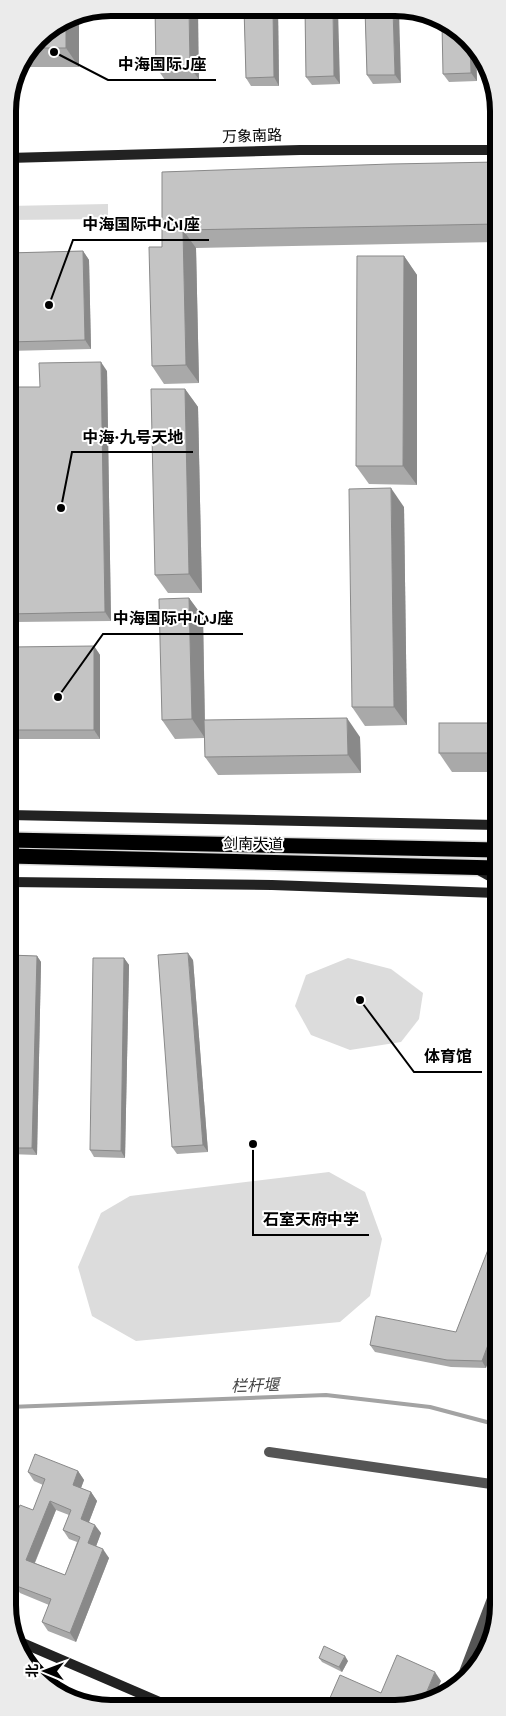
<svg xmlns="http://www.w3.org/2000/svg" width="506" height="1716" viewBox="0 0 506 1716" font-family="'Source Sans 3','Noto Sans SC',sans-serif">
<rect width="100%" height="100%" fill="#fff"/>
<g fill="#dcdcdc">
<path d="M108,204V219L8,220V206Z"/>
<path d="M348,958L391,969L423,993L419,1019L401,1042L350,1050L311,1035L295,1006L306,975Z"/>
<path d="M329,1172L365,1192L382,1239L370,1296L340,1322L136,1341L92,1316L78,1267L101,1213L130,1196Z"/>
</g>
<g fill="none" stroke-linecap="round" stroke-linejoin="round">
<path stroke="#a3a3a3" stroke-width="4" d="M9,1407L326,1395L430,1407L498,1425"/>
<g stroke="#dbdbdb" stroke-width="18">
<g id="highway">
<path d="M9,840L497,850"/>
<path d="M9,856L497,868"/>
</g>
</g>
<g stroke="#555" stroke-width="10">
<path d="M269,1452L498,1485"/>
<path d="M461,1680L498,1583"/>
</g>
<g stroke="#222" stroke-width="10">
<path d="M8,158L300,150H497"/>
<path d="M9,815L497,825"/>
<path d="M477,869L497,880"/>
<path d="M9,882L272,885L497,893"/>
<path d="M18,1641L169,1706"/>
</g>
<use href="#highway" stroke="#000" stroke-width="15"/>
</g>
<g fill="#a9a9a9" fill-rule="evenodd">
<path d="M155,8L199,80H165L156,67Z"/>
<path d="M244,8L278,9L279,86H251L246,78Z"/>
<path d="M305,9L340,84L312,85L306,77Z"/>
<path d="M365,9L401,83L373,84L367,75Z"/>
<path d="M79,14V67H18L38,38L72,15Z"/>
<path d="M468,38L476,53L477,81L449,82L443,74Z"/>
<path d="M497,162V242L196,248L199,383L164,384L152,366L162,247V172Z"/>
<path d="M83,251L89,260L91,349L8,351V253Z"/>
<path d="M404,256L417,275V485L369,484L356,466Z"/>
<path d="M107,371L111,621L14,622L8,615V387H40Z"/>
<path d="M185,389L198,407L202,593H168L155,575Z"/>
<path d="M404,507L407,725L365,726L352,707Z"/>
<path d="M189,598L203,617L205,720L360,737L361,773L218,775L205,757L204,738L175,739L162,720Z"/>
<path d="M94,646L100,655V739H16L10,730Z"/>
<path d="M497,723V772H452L439,753Z"/>
<path d="M9,955L37,956L41,962L37,1155L9,1154Z"/>
<path d="M124,958L129,965L125,1158L94,1157L90,1150Z"/>
<path d="M193,960L208,1152L177,1154L172,1147Z"/>
<path d="M498,1224L486,1368L451,1367L375,1352L370,1345L456,1332Z"/>
<path d="M78,1471L84,1480L81,1488L91,1492L97,1501L89,1522L101,1533L96,1546L109,1558L76,1642L48,1631L42,1622L49,1605L20,1593L14,1585L33,1510L43,1485L34,1481L28,1472ZM56,1510L69,1515L63,1530L69,1539L77,1542L65,1575L35,1563Z"/>
<path d="M319,1658L348,1661L342,1672L322,1662Z"/>
</g>
<g fill="#898989">
<path d="M189,8H198L199,80L190,67Z"/>
<path d="M273,9H278L279,86L274,77Z"/>
<path d="M333,9H338L340,84L334,76Z"/>
<path d="M393,9H399L401,83L395,75Z"/>
<path d="M79,14V67L66,48V19L72,15Z"/>
<path d="M470,41L476,53L477,81L471,73Z"/>
<path d="M183,230L196,248L199,383L186,365Z"/>
<path d="M83,251L89,260L91,349L85,340Z"/>
<path d="M404,256L417,275V485L403,466Z"/>
<path d="M101,362L107,371L111,621L105,612Z"/>
<path d="M185,389L198,407L202,593L189,574Z"/>
<path d="M391,488L404,507L407,725L394,707Z"/>
<path d="M189,598L203,617L205,738L192,719Z"/>
<path d="M94,646L100,655V739L94,730Z"/>
<path d="M347,718L360,737L361,773L348,755Z"/>
<path d="M188,953L193,960L208,1152L203,1145Z"/>
<path d="M37,956L41,962L37,1155L32,1148Z"/>
<path d="M124,958L129,965L125,1158L121,1151Z"/>
<path d="M498,1318V1337L486,1368L482,1361Z"/>
<path d="M78,1471L84,1480L79,1493L73,1485Z"/>
<path d="M91,1492L97,1501L87,1527L81,1519Z"/>
<path d="M50,1501L56,1510L32,1569L26,1560Z"/>
<path d="M95,1525L101,1533L94,1552L88,1543Z"/>
<path d="M103,1549L109,1558L76,1642L70,1633Z"/>
<path d="M345,1656L348,1661L342,1672L339,1667Z"/>
<path d="M435,1672L441,1681L435,1695L422,1703Z"/>
</g>
<g fill="#c4c4c4" stroke="#898989" fill-rule="evenodd">
<path d="M155,8H189L190,67H156Z"/>
<path d="M244,8L273,9L274,77L246,78Z"/>
<path d="M305,9H333L334,76L306,77Z"/>
<path d="M365,9H393L395,75H367Z"/>
<path d="M66,19V48H31L38,38Z"/>
<path d="M442,24L468,38L470,41L471,73L443,74Z"/>
<path d="M497,162V224L183,230L186,365L152,366L149,247H162V172L390,164Z"/>
<path d="M83,251L85,340L8,342V253Z"/>
<path d="M357,256H404L403,466H356Z"/>
<path d="M101,362L105,612L8,614V387H40L39,363Z"/>
<path d="M151,389H185L189,574L155,575Z"/>
<path d="M391,488L394,707H352L349,489Z"/>
<path d="M189,598L192,719L162,720L159,599Z"/>
<path d="M94,646V730H10V647Z"/>
<path d="M347,718L348,755L205,757L204,720Z"/>
<rect x="439" y="723" width="58" height="30"/>
<path d="M188,953L203,1145L172,1147L158,955Z"/>
<path d="M9,955L37,956L32,1148H9Z"/>
<path d="M93,958H124L121,1151L90,1150Z"/>
<path d="M498,1224V1318L482,1361L447,1360L370,1345L376,1316L456,1332Z"/>
<path d="M35,1454L78,1471L73,1485L91,1492L81,1519L95,1525L88,1543L103,1549L70,1633L42,1622L51,1599L14,1585L9,1570V1531L20,1505L33,1510L45,1479L28,1472ZM50,1501L71,1510L63,1530L80,1537L65,1575L26,1560Z"/>
<path d="M324,1646L345,1656L339,1667L319,1658Z"/>
<path d="M397,1655L435,1672L422,1703L415,1707H326L340,1675L381,1693Z"/>
</g>
<g text-anchor="middle" stroke-width="4" stroke-linejoin="round" paint-order="stroke">
<g font-size="15" fill="#000" stroke="#fff">
<text transform="translate(252 136) rotate(-2)" y="5">万象南路</text>
<text transform="translate(253 844) rotate(1)" y="5">剑南大道</text>
</g>
<g font-size="16" font-style="italic" fill="#444" stroke="#fff">
<text transform="translate(255 1385) rotate(-2)" y="6">栏杆堰</text>
</g>
</g>
<path d="M0 0H506V1716H0ZM111 16H395A95 95 0 0 1 490 111V1605A95 95 0 0 1 395 1700H111A95 95 0 0 1 16 1605V111A95 95 0 0 1 111 16Z" fill="#ebebeb" fill-rule="evenodd"/>
<path fill="none" stroke="#000" stroke-width="6" d="M111 16H395A95 95 0 0 1 490 111V1605A95 95 0 0 1 395 1700H111A95 95 0 0 1 16 1605V111A95 95 0 0 1 111 16Z"/>
<path fill="none" stroke="#000" stroke-width="2" d="M54 52L108 80H216M49 305L73 240H209M61 508L72 452H193M58 697L103 634H243M360 1000L414 1072H482M253 1144L253 1235H369"/>
<g fill="#000" stroke="#fff" stroke-width="2">
<circle cx="54" cy="52" r="5"/>
<circle cx="49" cy="305" r="5"/>
<circle cx="61" cy="508" r="5"/>
<circle cx="58" cy="697" r="5"/>
<circle cx="360" cy="1000" r="5"/>
<circle cx="253" cy="1144" r="5"/>
</g>
<g font-size="16" text-anchor="middle" font-weight="bold" fill="#000" stroke="#fff" stroke-width="4" stroke-linejoin="round" paint-order="stroke">
<text x="162" y="70">中海国际J座</text>
<text x="141" y="230">中海国际中心I座</text>
<text x="133" y="443">中海·九号天地</text>
<text x="173" y="624">中海国际中心J座</text>
<text x="448" y="1062">体育馆</text>
<text x="311" y="1225">石室天府中学</text>
</g>
<g transform="translate(45 1671) rotate(271)" stroke="#ffffff" stroke-width="4" paint-order="stroke">
<path d="M0-4L9 19L0 12L-9 19Z" fill="#000000"/>
<text y="-8" font-size="14" font-weight="bold" text-anchor="middle" fill="#000000">北</text>
</g>
</svg>
